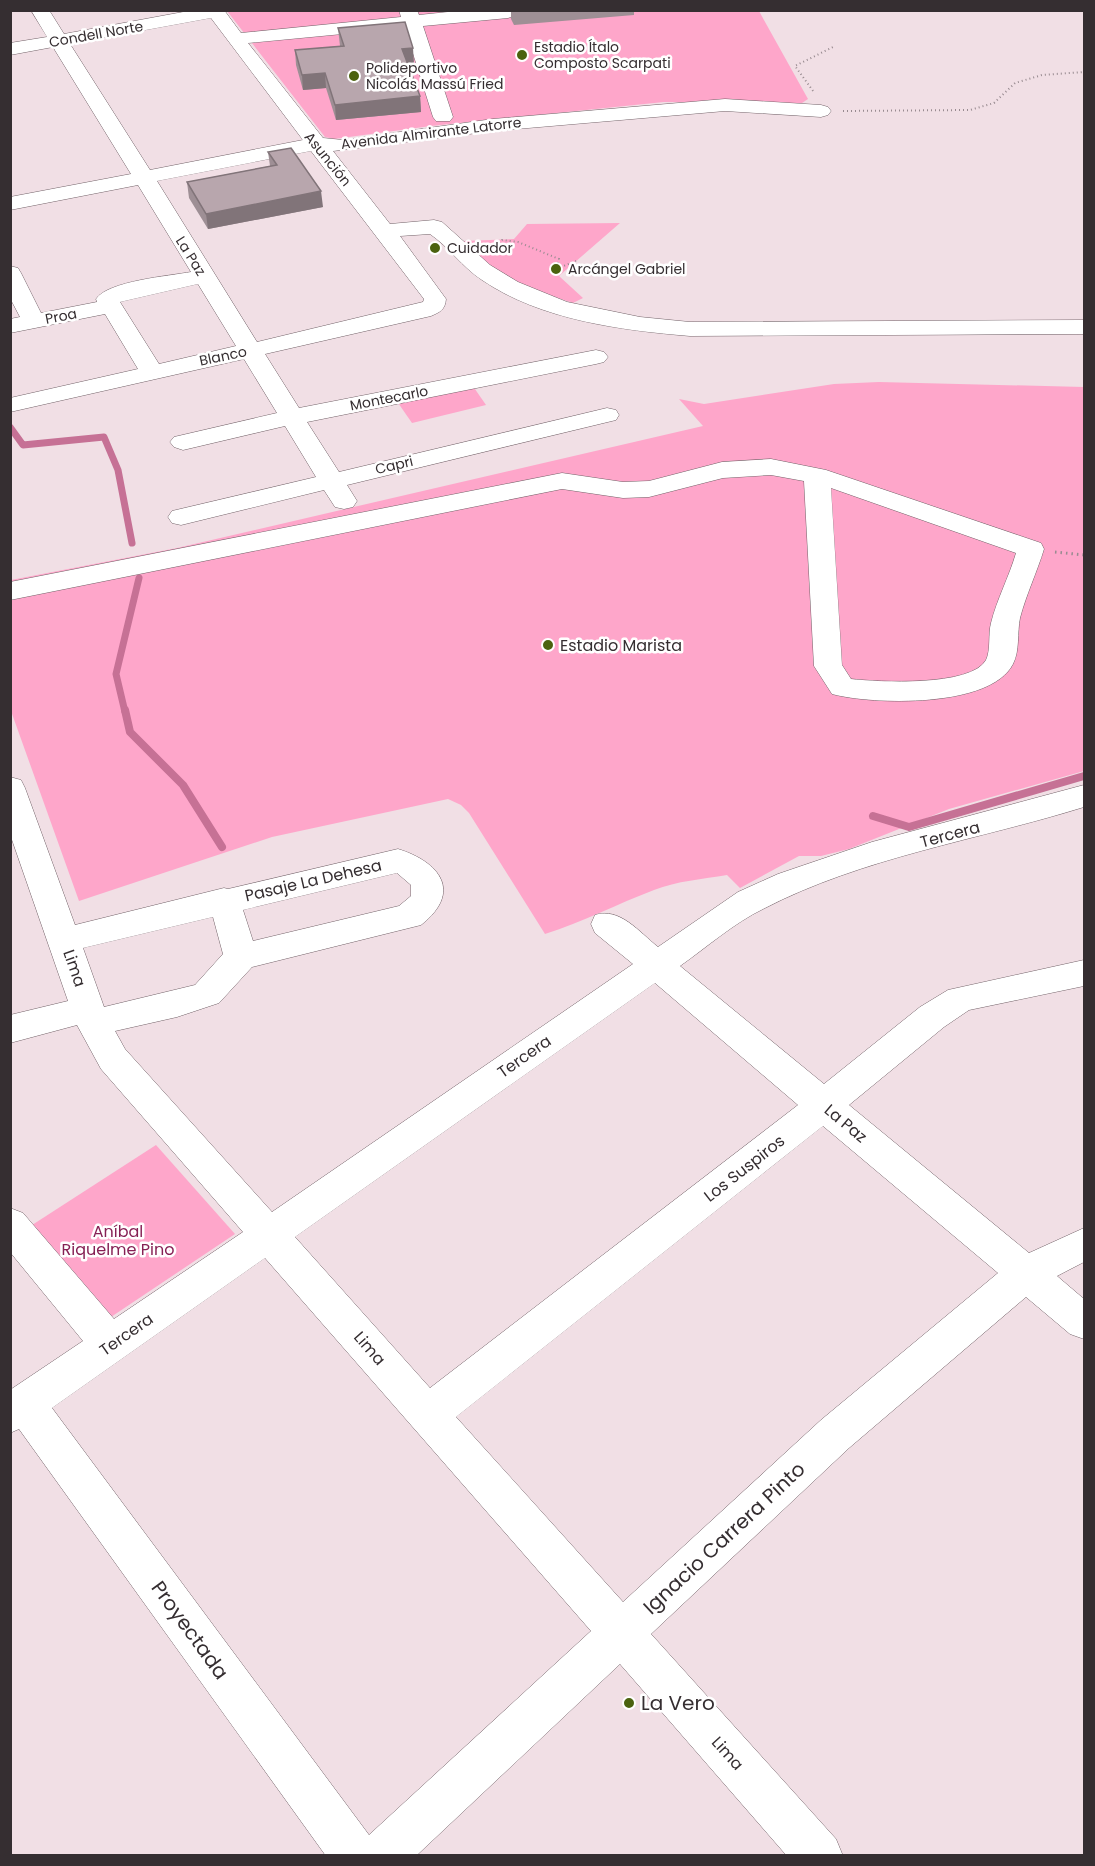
<svg xmlns="http://www.w3.org/2000/svg" width="1095" height="1866" viewBox="0 0 1095 1866" font-family="Poppins,sans-serif">
<rect width="100%" height="100%" fill="#f1dfe5"/>
<g fill="#fea6ca">
<path d="M227,11H759L808,99L802,103L664,102L431,126L334,139L325,137Z"/>
<path d="M620,223L559,276L583,298L573,303L521,286L491,270L463,241L514,239L527,224Z"/>
<path d="M468,379L486,405L412,423L394,397Z"/>
<path d="M879,382L1084,387V771L949,809L849,849L821,856H799L740,888L727,875C703,879 677,881 654,890C617,904 583,922 545,934L469,813L461,805L448,799L272,837L79,901L11,711V580L177,548L703,426L679,399L704,404L834,384Z"/>
<path d="M156,1145L235,1234L105,1321L29,1227Z"/>
</g>
<g fill="none" stroke-linecap="round" stroke-linejoin="round">
<g stroke="#c67195" stroke-width="7">
<path d="M10,427L23,445L104,437L118,470L132,543"/>
<path d="M125,712L116,674L139,578"/>
</g>
<g stroke="#c67195" stroke-width="8">
<path d="M125,710L130,732L183,785L222,847"/>
<path d="M873,816L909,827L1084,776"/>
</g>
<g stroke="#736369" stroke-width="1">
<g id="minor">
<path d="M31,10H49L64,34L194,10H224L241,33L401,17L399,10H417L419,15L467,10H516L514,16L508,18L423,26L453,117L450,121H436L433,117L405,28L248,43L323,138L343,140L493,119L725,99L821,105L828,107L831,111L828,115L821,117L725,111L493,131L333,151L390,224L434,220L442,222L490,265L518,282L567,302L640,317L690,322L1084,320V334L690,336C620,330 541,320 482,280C462,267 449,247 430,234L400,236L446,299C445,310 440,312 431,316L265,354L299,408L596,350L604,352L608,357L604,362L596,364L307,422L339,472L607,408L616,410L619,415L616,420L347,485L357,501L353,507L344,509L335,507L324,490L181,525L172,523L168,517L172,511L316,477L285,426L183,450L174,447L170,442L174,437L277,413L244,359L10,412V398L138,369L105,314L10,333V319L20,317L10,298V266L18,268L21,273L41,313L97,302L96,299C108,281 169,276 191,272L138,185L10,210V197L131,174L53,47L10,55V43L47,37ZM211,18L303,140L150,170L70,44ZM311,151L424,299L423,302L257,342L157,181ZM198,284L236,346L159,364L120,302Z"/>
<path d="M771,459L826,470L1041,543L1044,549C1037,572 1026,595 1020,618C1017,633 1020,650 1013,664C991,708 873,705 832,694L814,666L804,481L771,475L723,478L649,497L623,498L562,489L10,600V582L562,473L623,482L649,481L722,462ZM831,488L1016,553C1009,577 997,599 991,623C988,634 991,650 986,660C971,687 878,682 851,679L842,665Z"/>
<path d="M10,777L21,780L25,788L75,925L224,888L228,889L398,849C440,862 463,892 421,925L252,967L219,1003L177,1017L115,1031L125,1049L272,1212L633,964L595,933L591,924L595,915C620,907 639,932 658,947L738,892L778,874L872,842L1084,785V807C978,840 863,857 763,909C734,923 707,947 680,966L824,1084L920,1007L948,990L1084,960V986L969,1010L944,1027L849,1105L1029,1253L1084,1228V1262L1057,1276L1084,1299V1339L1070,1334L1026,1297L849,1448L651,1634L836,1839L843,1856H787L620,1664L416,1856H326L19,1429L10,1433V1390L83,1341L10,1252V1208L23,1213L114,1319L243,1232L101,1069L77,1025L10,1043V1015L68,1001L10,834ZM397,873L411,885V896L399,906L253,941L243,910ZM213,917L223,954L195,985L104,1007L83,948ZM655,983L798,1105L430,1388L295,1237ZM823,1126L998,1273L821,1420L623,1602L456,1417ZM265,1258L591,1631L369,1835L52,1408Z"/>
</g>
</g>
<g stroke="#988b90" stroke-width="2" stroke-dasharray="1 3" stroke-linecap="butt">
<path d="M813,91L795,66L833,47"/>
<path d="M843,111L970,110L994,103L1015,83L1042,75L1084,72"/>
<path d="M491,252L502,240L518,242L559,259L556,269L576,261"/>
</g>
<path stroke="#988b90" stroke-width="3" stroke-dasharray="1.5 4" stroke-linecap="butt" d="M1055,552L1084,555"/>
<use href="#minor" fill="#fff" fill-rule="evenodd"/>
</g>
<g fill="#9e8f95">
<path d="M511,10H634V15L514,25L511,19Z"/>
<path d="M338,28L414,63H407L420,96L421,112L336,120L326,88L303,90L296,65L295,50L340,46Z"/>
<path d="M268,152L323,207L208,229L189,198L187,182L270,166Z"/>
</g>
<g fill="#817479">
<path d="M413,48L414,63L403,64L402,49Z"/>
<path d="M325,73L326,88L303,90L302,75Z"/>
<path d="M420,96L421,112L336,120L335,105Z"/>
<path d="M321,191L323,207L208,229L206,214Z"/>
</g>
<g fill="#b8a6ad" stroke="#817479" stroke-width="1.5">
<path d="M405,22L413,48L402,49L420,96L335,105L325,73L302,75L295,50L344,46L338,28Z"/>
<path d="M291,148L321,191L206,214L187,182L277,165L268,152Z"/>
</g>
<g fill="#4b620f" stroke="#fff" stroke-width="2">
<circle cx="522" cy="55" r="6"/>
<circle cx="354" cy="76" r="6"/>
<circle cx="435" cy="248" r="6"/>
<circle cx="556" cy="269" r="6"/>
<circle cx="548" cy="645" r="6"/>
<circle cx="629" cy="1703" r="6"/>
</g>
<g text-anchor="middle" stroke-width="5" stroke-linejoin="round" paint-order="stroke">
<g font-size="14" fill="#352e31" stroke="#fff">
<text transform="translate(96 34) rotate(-10)" y="5">Condell Norte</text>
<text transform="translate(431 133) rotate(-7)" y="5">Avenida Almirante Latorre</text>
<text transform="translate(328 159) rotate(51)" y="5">Asunción</text>
<text transform="translate(191 256) rotate(58)" y="5">La Paz</text>
<text transform="translate(61 316) rotate(-11)" y="5">Proa</text>
<text transform="translate(223 356) rotate(-12)" y="5">Blanco</text>
<text transform="translate(389 398) rotate(-11)" y="5">Montecarlo</text>
<text transform="translate(394 465) rotate(-13)" y="5">Capri</text>
</g>
<g font-size="14" fill="#352e31" stroke="#fff" text-anchor="start">
<text x="534" y="52">Estadio Ítalo<tspan x="534" dy="16">Composto Scarpati</tspan></text>
<text x="366" y="73">Polideportivo<tspan x="366" dy="16">Nicolás Massú Fried</tspan></text>
<text x="447" y="253">Cuidador</text>
<text x="568" y="274">Arcángel Gabriel</text>
</g>
<g font-size="16" fill="#352e31" stroke="#fff" text-anchor="start">
<text x="560" y="651">Estadio Marista</text>
</g>
<g font-size="16" fill="#352e31" stroke="#fff">
<text transform="translate(950 834) rotate(-15)" y="6">Tercera</text>
<text transform="translate(313 880) rotate(-13)" y="6">Pasaje La Dehesa</text>
<text transform="translate(75 968) rotate(71)" y="6">Lima</text>
<text transform="translate(524 1056) rotate(-35)" y="6">Tercera</text>
<text transform="translate(846 1123) rotate(40)" y="6">La Paz</text>
<text transform="translate(744 1168) rotate(-38)" y="6">Los Suspiros</text>
<text transform="translate(126 1334) rotate(-35)" y="6">Tercera</text>
<text transform="translate(370 1348) rotate(49)" y="6">Lima</text>
<text transform="translate(728 1753) rotate(48)" y="6">Lima</text>
</g>
<g font-size="16" fill="#862155" stroke="#fff">
<text x="118" y="1237">Aníbal<tspan x="118" dy="18">Riquelme Pino</tspan></text>
</g>
<g font-size="20" fill="#352e31" stroke="#fff">
<text transform="translate(724 1538) rotate(-43)" y="7">Ignacio Carrera Pinto</text>
<text transform="translate(190 1630) rotate(54)" y="7">Proyectada</text>
</g>
<g font-size="20" fill="#352e31" stroke="#fff" text-anchor="start">
<text x="641" y="1710">La Vero</text>
</g>
</g>
<rect width="1095" height="1866" fill="none" stroke="#352e31" stroke-width="24"/>
</svg>
